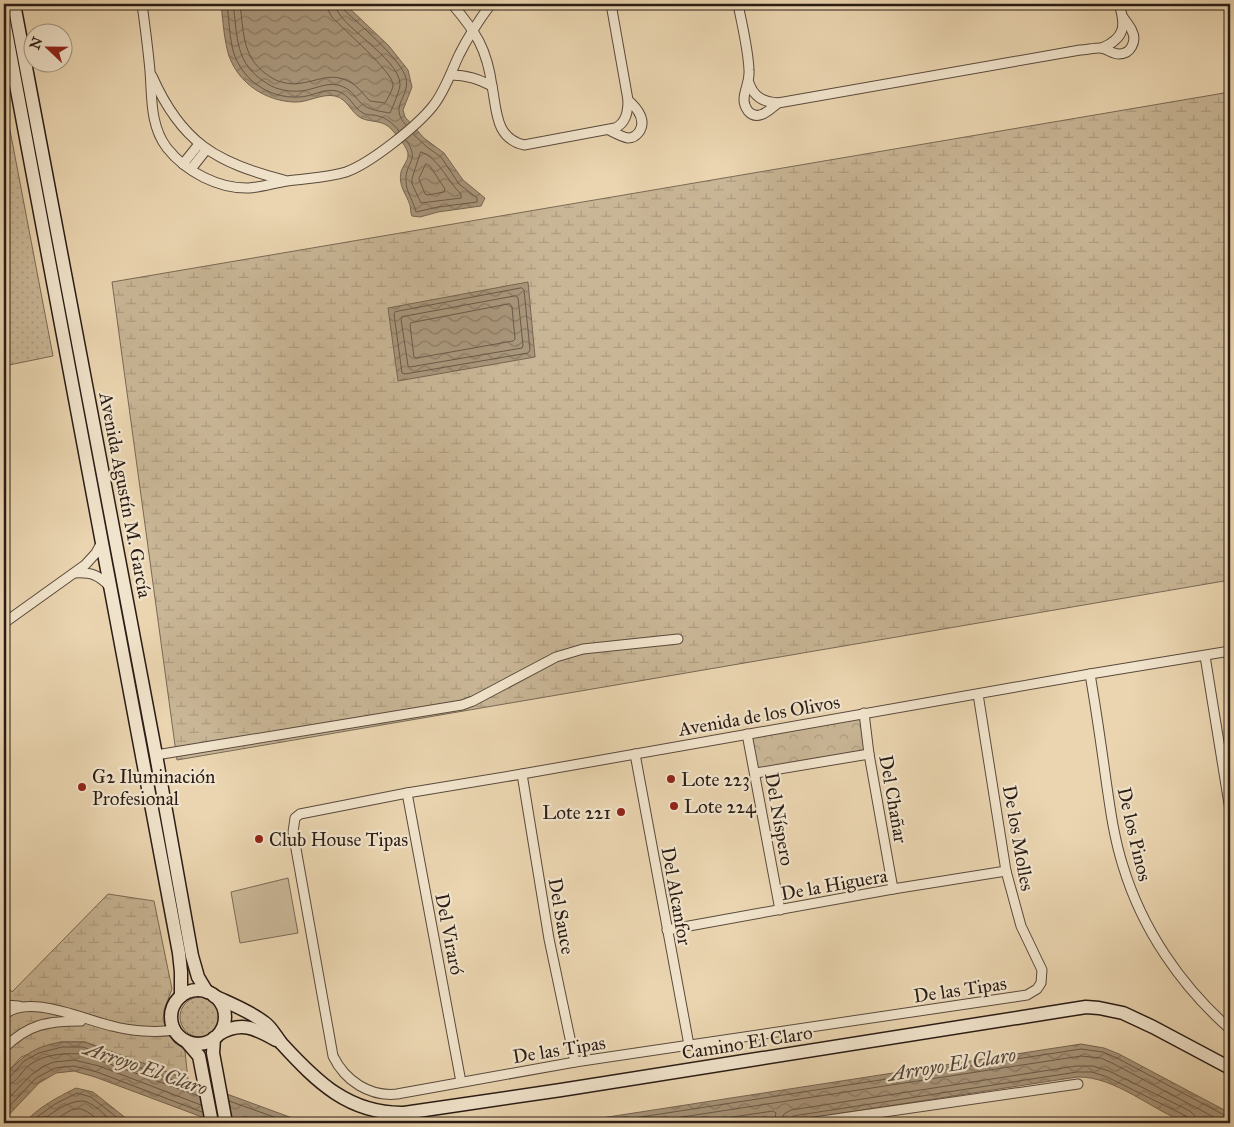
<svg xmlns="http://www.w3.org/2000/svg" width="1234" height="1127" viewBox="0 0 1234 1127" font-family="'IM FELL Great Primer',serif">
<defs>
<pattern id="grass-dots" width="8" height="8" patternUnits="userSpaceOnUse" patternTransform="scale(1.25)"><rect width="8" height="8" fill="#c9b696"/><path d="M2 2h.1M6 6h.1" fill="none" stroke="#ad9c80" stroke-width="1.8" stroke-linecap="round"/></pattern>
<pattern id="wetland-marsh" width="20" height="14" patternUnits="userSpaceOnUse" patternTransform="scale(1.25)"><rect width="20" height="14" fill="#c9b696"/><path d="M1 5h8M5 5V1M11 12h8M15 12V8" fill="none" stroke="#ad9c80"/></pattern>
<pattern id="park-crowns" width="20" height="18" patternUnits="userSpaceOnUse" patternTransform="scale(1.25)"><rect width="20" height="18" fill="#c9b696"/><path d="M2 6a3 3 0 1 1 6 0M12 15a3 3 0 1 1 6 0" fill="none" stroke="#ad9c80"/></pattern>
<pattern id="water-waves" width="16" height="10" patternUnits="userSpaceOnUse" patternTransform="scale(1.25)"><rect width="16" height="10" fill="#a9967b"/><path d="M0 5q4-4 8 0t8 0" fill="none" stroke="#8a7a64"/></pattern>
</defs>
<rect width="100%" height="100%" fill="#ead5b0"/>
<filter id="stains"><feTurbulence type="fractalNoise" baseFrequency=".004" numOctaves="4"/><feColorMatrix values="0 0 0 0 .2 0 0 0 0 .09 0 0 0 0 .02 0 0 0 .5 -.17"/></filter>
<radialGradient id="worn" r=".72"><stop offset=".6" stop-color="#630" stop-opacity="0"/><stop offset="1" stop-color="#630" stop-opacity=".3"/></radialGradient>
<g fill="url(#grass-dots)" stroke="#7a6956">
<path d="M9,125L53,356L4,366V126Z"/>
<circle cx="200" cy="1017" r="20"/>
</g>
<g fill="url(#wetland-marsh)" stroke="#7a6956">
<path d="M1230,92V580L177,760L112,282Z"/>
<path d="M108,894L154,901L172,989L164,1010L163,1020L168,1034L175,1043L181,1046L185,1051L188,1080L85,1042H61L21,1057L4,1076V981L12,992Z"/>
</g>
<path fill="url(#park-crowns)" stroke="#7a6956" d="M864,713L869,754L756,773L747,734Z"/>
<path fill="#c9b696" stroke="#7a6956" d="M288,878L298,933L240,943L231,892Z"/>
<g fill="url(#water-waves)" stroke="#766552">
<path d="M221,4H345L389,46L408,70L412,87L403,110L405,117L424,138L444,153L463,180L485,198L481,206L438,212L420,217L412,216C410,212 411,209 410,205C406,193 398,186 401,172C402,167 408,161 408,155C409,149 396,134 392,130C383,119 371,123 361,118C350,112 348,99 335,96C322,93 307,103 294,102C266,101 239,84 229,56C224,40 223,21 221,4Z"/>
<path d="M528,282L535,357L398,381L388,308Z"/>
<path d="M61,1042H85L306,1123H218L95,1077L74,1071L56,1073L39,1083L4,1120V1076C23,1056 33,1047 61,1042Z"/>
<path d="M1081,1044L1104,1048L1119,1054L1230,1113V1123C1219,1123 1198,1126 1188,1123C1152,1111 1116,1076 1077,1077L777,1123H569Z"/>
<path d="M76,1088L93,1092L132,1123H24C39,1107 56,1098 76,1088Z"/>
</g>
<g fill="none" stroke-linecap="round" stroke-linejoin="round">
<g stroke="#6a5948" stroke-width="1">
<path d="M227,4C229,18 229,32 232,46C238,77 267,99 299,97C311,97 324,88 337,91C351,95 352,107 363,113C366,115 370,115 374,115C385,117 392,122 399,131"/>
<path d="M233,4C238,37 234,64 268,84C277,90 290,92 301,91C313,90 326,82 338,85C355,90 354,99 365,106C370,110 384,112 390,113C392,109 401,87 400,84C399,57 336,25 335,4"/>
<path d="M240,4C244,35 242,60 272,78C280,83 292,85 302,83C316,81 329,74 343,79C356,83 361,92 370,101L385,103C387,99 393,90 393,85C394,73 342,28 332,17L328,10V4"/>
<path d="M342,4L343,9C359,24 397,56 405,75C413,96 387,105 406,125"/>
<path d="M406,140C421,161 405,161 406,181C406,192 414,202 416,212L438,207L477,202V198L459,184L441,157L427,147L413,134"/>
<path d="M421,152C438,157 448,182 461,194V198L421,203L412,184V179Z"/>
<path d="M426,164L430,166L445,189L444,192L428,195L425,194L419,179Z"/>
<path d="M522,288L524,290L530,350L528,353L405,374L402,373L394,314L395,312Z"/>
<path d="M516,296L518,298L523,345L522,348L410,367L408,366L401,319L402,317Z"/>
<path d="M510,304L512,307L515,339L513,341L417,358L414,357L410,325L411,323Z"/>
<path d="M4,1079L9,1078L24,1061L39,1053L62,1047H83L198,1089"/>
<path d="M4,1086C16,1085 20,1073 28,1066C44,1054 63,1053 82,1054L199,1096"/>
<path d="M229,1101L291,1123"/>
<path d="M4,1103L31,1075L44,1066L54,1062L74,1060L99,1066L201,1105"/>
<path d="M4,1112L36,1078L55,1068L74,1066L97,1072L202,1112"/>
<path d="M31,1123L37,1117L55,1104L77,1093L91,1097L124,1123"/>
<path d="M39,1123C50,1114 75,1095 89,1103C98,1107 106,1117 114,1123"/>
<path d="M51,1123C77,1105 78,1103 102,1123"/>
<path d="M602,1123L1081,1049L1103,1052L1117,1058L1226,1116L1230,1117"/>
<path d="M643,1123L1081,1056L1101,1058L1114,1064L1223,1122L1230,1123"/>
<path d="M692,1123L773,1111L776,1113L774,1123"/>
<path d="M781,1123L784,1114L791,1110L1076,1066H1093L1109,1071L1190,1111L1195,1116L1196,1123"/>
<path d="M788,1123L789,1119L793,1116L1077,1072H1092L1107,1077L1186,1116L1189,1119L1190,1123"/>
</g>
<g stroke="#5a4a3c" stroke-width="11">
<g id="street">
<path d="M142,4C145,26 148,49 150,71C152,97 150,126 167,148C186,172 219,189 249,188C262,187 274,183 287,181C307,178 327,178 346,172C371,163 417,126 433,106C445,91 451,72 459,55C468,37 479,20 491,4"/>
<path d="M738,4C742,25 748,48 749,70C750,83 744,89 744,100C744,104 746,108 748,111C758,122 769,110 778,103"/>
<path d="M1102,48C1125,38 1126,26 1119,4"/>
<path d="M451,75C467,75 478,79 492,86C487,49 476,32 452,4"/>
<path d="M152,76C181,142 216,163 284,180"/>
<path d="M749,83C754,97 763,102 778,103L1080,50C1086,50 1093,48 1100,48C1106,48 1112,54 1119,54C1131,54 1137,41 1132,31C1130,26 1126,22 1123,17"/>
<path d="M492,86C497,111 495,138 524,145L615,128C626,123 628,112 628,100"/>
<path d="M609,130C615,133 622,137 628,138C633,138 636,136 639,132C647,120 637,108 628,100L611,4"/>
<path d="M183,164L199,144"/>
<path d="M191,169L206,150"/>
<path d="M75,573C91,572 99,575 110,587"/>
<path d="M4,623L85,565L96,553L102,542"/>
<path d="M1205,656L1230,810"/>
<path d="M1090,674C1096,709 1101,744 1106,780C1110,808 1114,838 1123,866C1142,929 1181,986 1230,1029"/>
<path d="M978,694L1006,871L1021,926L1042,970L1041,983L1037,989L1027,995L575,1062L397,1094C370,1097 345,1081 333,1056L293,832L295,818L300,814L407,793L522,774L1090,674L1230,651"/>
<path d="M864,713L869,754L893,889"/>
<path d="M747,734L780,910"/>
<path d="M635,754L689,1045"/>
<path d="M156,755L462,705L473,701L556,657L583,649L678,639"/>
<path d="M756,773L869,754"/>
<path d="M522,774L549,939L575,1062"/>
<path d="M407,793L461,1082"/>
<path d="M667,930L893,889L1006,871"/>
<path d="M4,1005L19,1006"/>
<path d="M4,1015C28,993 84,1020 112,1026C130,1031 156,1033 174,1030"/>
<path d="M4,1048C29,1024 47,1021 81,1021"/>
<path d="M808,1123L1078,1084"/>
</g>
</g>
<g stroke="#2a1c15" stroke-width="15">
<g id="secondary">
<path d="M14,4L156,755L192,956L198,977L207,992"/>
<path d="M4,21L179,953L181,972V996"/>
<circle cx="198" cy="1017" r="27"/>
<path d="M214,996C231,1004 250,1011 265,1023C272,1028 276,1037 282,1044C317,1082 349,1114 404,1113L561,1090L1086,1007L1099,1008L1123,1013L1153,1027L1230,1068"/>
<path d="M219,1034C241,1021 255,1028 276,1040"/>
<path d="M214,1038L213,1053L226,1123"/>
<path d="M187,1042L199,1056L212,1123"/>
</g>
</g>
<use href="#street" stroke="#f1e4cc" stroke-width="9"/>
<use href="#secondary" stroke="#f1e4cc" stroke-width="12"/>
</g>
<g fill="#8f2418" stroke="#f1e4cc" stroke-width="2">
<circle cx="671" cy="779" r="5"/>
<circle cx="82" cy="787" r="5"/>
<circle cx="674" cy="806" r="5"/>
<circle cx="621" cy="812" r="5"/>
<circle cx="259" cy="839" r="5"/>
</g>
<g text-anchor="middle" stroke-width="4.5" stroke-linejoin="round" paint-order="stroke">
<g font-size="19" fill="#2a1c15" stroke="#f1e4cc">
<text transform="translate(126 495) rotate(79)" y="7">Avenida Agustín M. García</text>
<text transform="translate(759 715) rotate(-10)" y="7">Avenida de los Olivos</text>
<text transform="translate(894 799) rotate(80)" y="7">Del Chañar</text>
<text transform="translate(780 819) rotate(80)" y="7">Del Níspero</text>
<text transform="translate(1135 834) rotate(77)" y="7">De los Pinos</text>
<text transform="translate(1019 838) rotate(80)" y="7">De los Molles</text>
<text transform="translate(834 884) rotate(-10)" y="7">De la Higuera</text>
<text transform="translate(677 896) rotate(80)" y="7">Del Alcanfor</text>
<text transform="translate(562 916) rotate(80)" y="7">Del Sauce</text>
<text transform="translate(450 934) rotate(79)" y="7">Del Viraró</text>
<text transform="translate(960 989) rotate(-8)" y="7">De las Tipas</text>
<text transform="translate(747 1042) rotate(-9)" y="7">Camino El Claro</text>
<text transform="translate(559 1049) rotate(-9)" y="7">De las Tipas</text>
</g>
<g font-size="19" fill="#2a1c15" stroke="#f1e4cc" text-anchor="start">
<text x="92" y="783">G2 Iluminación<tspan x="92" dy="22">Profesional</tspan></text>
<text x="681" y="786">Lote 223</text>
<text x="684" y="813">Lote 224</text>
<text x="611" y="819" text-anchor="end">Lote 221</text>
<text x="269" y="846">Club House Tipas</text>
</g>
<g font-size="20" font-style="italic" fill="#564739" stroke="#f1e4cc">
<text transform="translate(952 1064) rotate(-9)" y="7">Arroyo El Claro</text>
<text transform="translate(146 1068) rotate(19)" y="7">Arroyo El Claro</text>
</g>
</g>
<rect width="1234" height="1127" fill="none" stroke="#ead5b0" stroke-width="20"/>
<rect x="5" y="5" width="1224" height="1117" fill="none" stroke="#2a1c15" stroke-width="2.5"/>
<rect x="10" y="10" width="1214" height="1107" fill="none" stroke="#2a1c15"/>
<g transform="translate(48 48) rotate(292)"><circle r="24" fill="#f1e4cc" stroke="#a19483"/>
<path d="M0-4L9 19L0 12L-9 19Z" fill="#8f2418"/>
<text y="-8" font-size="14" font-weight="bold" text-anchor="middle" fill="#2a1c15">N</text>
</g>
<rect width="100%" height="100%" filter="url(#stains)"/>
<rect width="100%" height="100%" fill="url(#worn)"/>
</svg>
